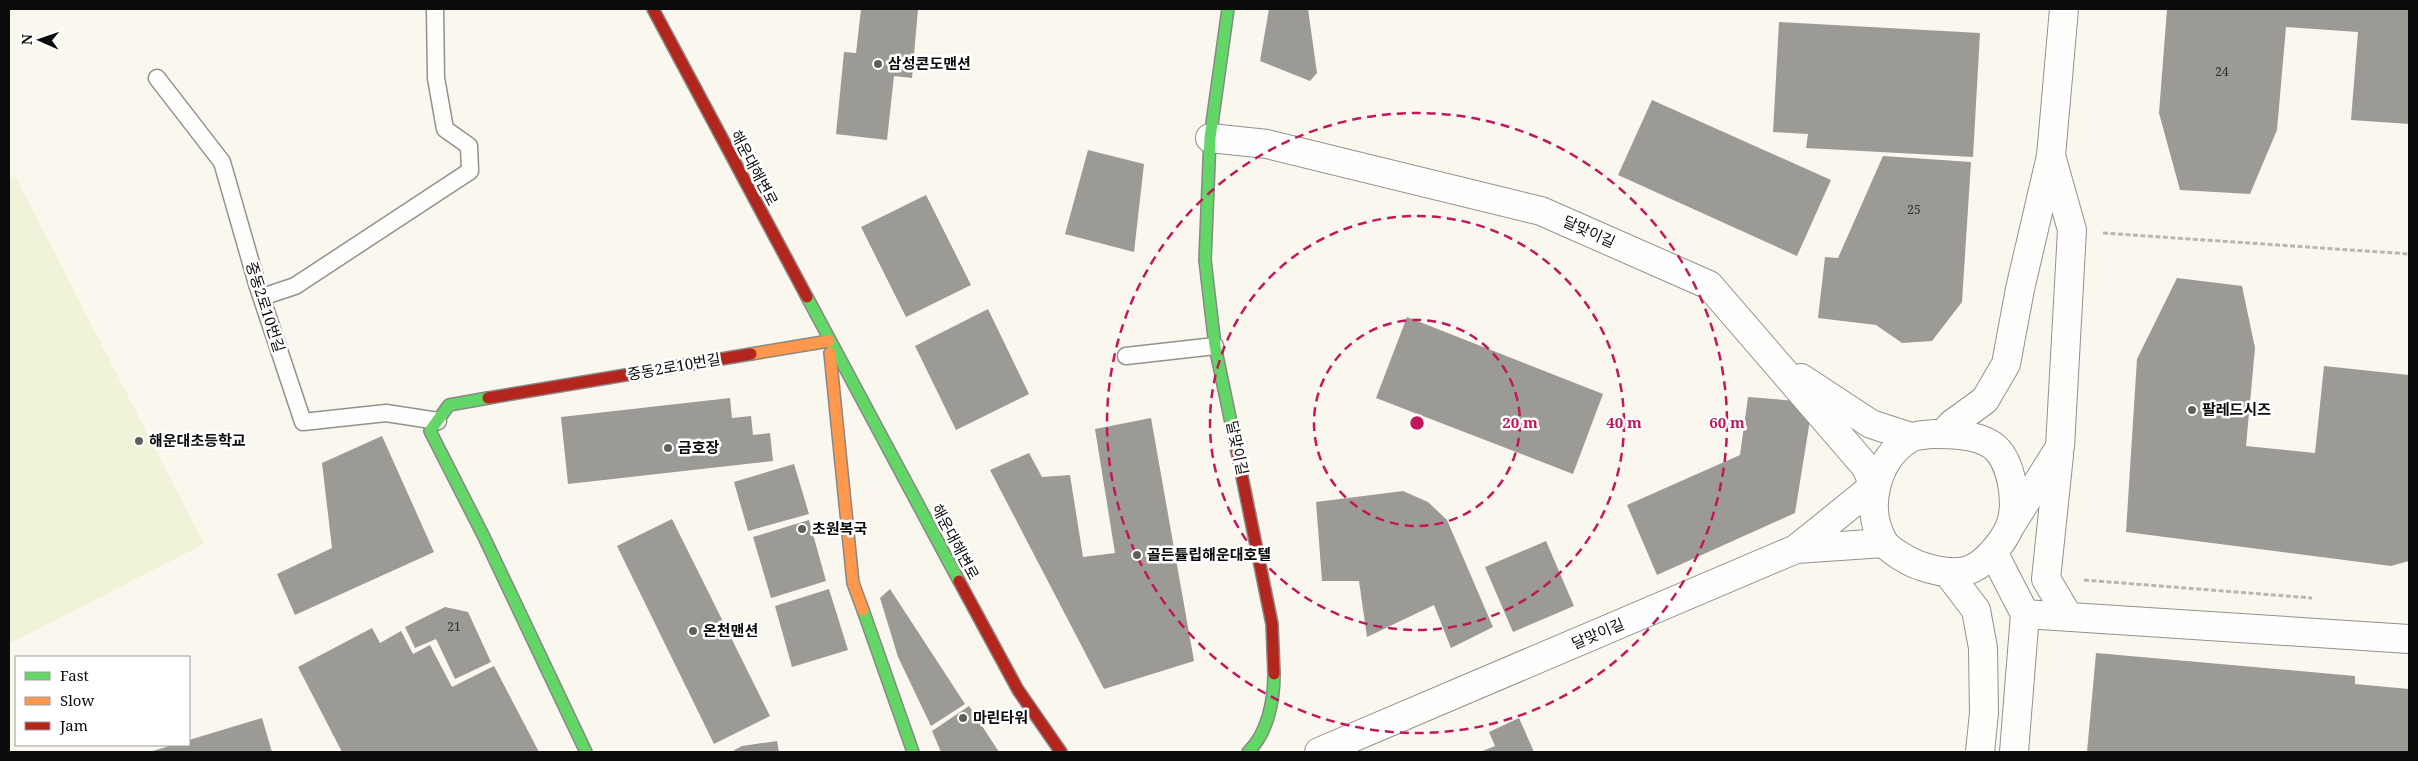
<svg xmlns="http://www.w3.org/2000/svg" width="2418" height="761" viewBox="0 0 2418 761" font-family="'Noto Serif','Noto Sans KR',serif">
<rect width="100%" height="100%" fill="#faf7ef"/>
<path fill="#f0f3d8" d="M15,176L204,544L9,644V179Z"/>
<g fill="#9c9a95">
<path d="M861,9H918L912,78L894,76L887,140L836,134L844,52L856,53Z"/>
<path d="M1269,9H1308L1317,73L1310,81L1260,61Z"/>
<path d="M2167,9H2409V124L2351,120L2358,32L2286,27L2277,130L2250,194L2180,190L2159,113Z"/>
<path d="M1779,22L1980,33L1973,157L1806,148L1808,134L1773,132Z"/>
<path d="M1652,100L1831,180L1797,256L1618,175Z"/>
<path d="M1088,150L1144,164L1134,252L1065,234Z"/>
<path d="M1883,156L1971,162L1962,302L1932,341L1902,343L1876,325L1818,318L1825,257L1838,258Z"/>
<path d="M926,195L971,285L906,317L861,227Z"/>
<path d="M2177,278L2242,286L2255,348L2246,446L2315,453L2324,366L2409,375V561L2391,566L2126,532L2137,359Z"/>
<path d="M988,309L1029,394L956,430L915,346Z"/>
<path d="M1407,317L1603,394L1573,474L1376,398Z"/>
<path d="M1748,397L1797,401L1810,420L1795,513L1657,575L1627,505L1740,455Z"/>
<path d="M730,398L732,418L751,416L753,435L770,433L773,461L568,484L561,417Z"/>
<path d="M1151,418L1194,661L1104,689L990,470L1029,453L1042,477L1070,475L1083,557L1115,553L1095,429Z"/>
<path d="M382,436L434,552L295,615L277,574L332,548L322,463Z"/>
<path d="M794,464L809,514L748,531L734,482Z"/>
<path d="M1403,491L1428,502L1447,520L1493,627L1451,648L1434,605L1367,637L1359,581H1322L1316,502Z"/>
<path d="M672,519L770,716L714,744L617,546Z"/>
<path d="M809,520L826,581L771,598L753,537Z"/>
<path d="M1546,541L1574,606L1513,632L1485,567Z"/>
<path d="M829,589L848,650L792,667L775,606Z"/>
<path d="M890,589L965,704L931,726L898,657L880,598Z"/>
<path d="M445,607L468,612L491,662L455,679L436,639L415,648L405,627Z"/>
<path d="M372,628L380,643L401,631L413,654L430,645L452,687L494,666L539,752H342L298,667Z"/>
<path d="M2096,653L2355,676V684L2409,689V752H2087Z"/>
<path d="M969,706L999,752H941L932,731Z"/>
<path d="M262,718L272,752H149L173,745H189V740Z"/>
<path d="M1519,718L1534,752H1480L1495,746L1489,732Z"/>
<path d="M777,741L779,752H731L742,746Z"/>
</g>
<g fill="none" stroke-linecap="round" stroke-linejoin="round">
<g stroke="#93918e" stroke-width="19">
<g id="lane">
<path d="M157,78L222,162L257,284L303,422L386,413L438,421"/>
<path d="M262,297L295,286L470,171L469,146L445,129L436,78L435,9"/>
<path d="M1126,356L1215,346"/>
</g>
</g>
<g stroke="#93918e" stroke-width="30">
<g id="street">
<path d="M1210,138L1267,144L1541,211L1709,285L1866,467L1874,486L1796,549"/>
<path d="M1801,378L1871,424L1911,437"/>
<path d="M1933,434C1951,434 1975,434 1992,445C2012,459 2019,505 2010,526C2003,543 1984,566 1966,571C1951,574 1935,571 1921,566C1911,563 1888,550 1883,541C1864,507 1876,459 1910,438C1916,435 1926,435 1933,434Z"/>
<path d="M1943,434L1952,424L1985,400L2006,364L2020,289L2051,156L2064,9"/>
<path d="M2059,455L2046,579L2068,616"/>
<path d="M2011,525L2060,447L2072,230L2052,159"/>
<path d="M1993,552L2025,614L2014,752"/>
<path d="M1947,572L1976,610L1983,648L1984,713L1980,752"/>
<path d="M2025,614L2409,639"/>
<path d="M1319,752L1796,549L1884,543"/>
</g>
</g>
<g stroke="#898884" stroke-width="14">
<g id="fast">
<path d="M1228,9L1210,138L1205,260L1215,346L1234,437"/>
<path d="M807,297L959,581"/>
<path d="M488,398L449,405L430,431L483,535L586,752"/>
<path d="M863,610L913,752"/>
<path d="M1248,752C1268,733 1274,700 1274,674"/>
</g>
</g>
<g stroke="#898884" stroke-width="14">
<g id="slow">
<path d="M830,353L853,583L863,610"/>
<path d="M751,354L829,341"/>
</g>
</g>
<g stroke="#898884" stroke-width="14">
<g id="jam">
<path d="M653,9L807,297"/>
<path d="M488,398L751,354"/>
<path d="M1234,437L1272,624L1274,674"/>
<path d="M959,581L1018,690L1061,752"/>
</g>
</g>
<g stroke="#b7b6b5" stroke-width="3" stroke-dasharray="5 2.5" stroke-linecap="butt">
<path d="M2103,233L2409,254"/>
<path d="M2084,580L2312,598"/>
</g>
<use href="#lane" stroke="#fefefd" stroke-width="16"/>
<use href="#street" stroke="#fefefd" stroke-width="28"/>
<use href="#fast" stroke="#63d668" stroke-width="11"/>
<use href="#slow" stroke="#ff974d" stroke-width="11"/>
<use href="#jam" stroke="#b3261e" stroke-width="11"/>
</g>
<g fill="none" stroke="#c2185b" stroke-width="2.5" stroke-dasharray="9 6">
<circle cx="1417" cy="423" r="103"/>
<circle cx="1417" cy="423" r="207"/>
<circle cx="1417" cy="423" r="310"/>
</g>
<g fill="#5f5e5b" stroke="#fff" stroke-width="2">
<circle cx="878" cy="64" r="5"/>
<circle cx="2192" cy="410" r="5"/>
<circle cx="139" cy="441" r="5"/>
<circle cx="668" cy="448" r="5"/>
<circle cx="802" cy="529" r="5"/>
<circle cx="1137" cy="555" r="5"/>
<circle cx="693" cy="631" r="5"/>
<circle cx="963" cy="718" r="5"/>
</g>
<g text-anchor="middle" stroke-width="5" stroke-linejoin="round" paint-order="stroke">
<g font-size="12" fill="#2f2f2e">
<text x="2222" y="76">24</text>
<text x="1914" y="214">25</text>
<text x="454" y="631">21</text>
</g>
<g font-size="15" font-weight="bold" fill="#0b0b0b" stroke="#fff" text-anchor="start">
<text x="888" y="69">삼성콘도맨션</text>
<text x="2202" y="415">팔레드시즈</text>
<text x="149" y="446">해운대초등학교</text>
<text x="678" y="453">금호장</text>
<text x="812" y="534">초원복국</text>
<text x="1147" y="560">골든튤립해운대호텔</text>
<text x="703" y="636">온천맨션</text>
<text x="973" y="723">마린타워</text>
</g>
<g font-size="15" fill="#0b0b0b" stroke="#fff">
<text transform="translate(754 168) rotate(62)" y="5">해운대해변로</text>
<text transform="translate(1589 232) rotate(24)" y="5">달맞이길</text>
<text transform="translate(265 307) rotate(72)" y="5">중동2로10번길</text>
<text transform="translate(674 367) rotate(-10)" y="5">중동2로10번길</text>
<text transform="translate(1237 448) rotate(78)" y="5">달맞이길</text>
<text transform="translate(955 542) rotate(62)" y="5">해운대해변로</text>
<text transform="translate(1598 634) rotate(-23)" y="5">달맞이길</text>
</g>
</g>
<circle cx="1417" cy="423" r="8" fill="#c2185b" stroke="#fff" stroke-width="2.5"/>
<g font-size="15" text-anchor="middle" font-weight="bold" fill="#c2185b" stroke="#fff" stroke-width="5" stroke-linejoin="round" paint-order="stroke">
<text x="1520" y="428">20 m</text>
<text x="1624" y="428">40 m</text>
<text x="1727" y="428">60 m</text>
</g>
<rect width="2418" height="761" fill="none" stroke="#0b0b0b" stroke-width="20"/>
<rect x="15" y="656" width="175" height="90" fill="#ffffff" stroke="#9d9d9d"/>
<rect x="25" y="672" width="25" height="8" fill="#63d668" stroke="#9d9d9d"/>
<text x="60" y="681" font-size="15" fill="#0b0b0b">Fast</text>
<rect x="25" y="697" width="25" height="8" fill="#ff974d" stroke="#9d9d9d"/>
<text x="60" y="706" font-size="15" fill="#0b0b0b">Slow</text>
<rect x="25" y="722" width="25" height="8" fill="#b3261e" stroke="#9d9d9d"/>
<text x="60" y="731" font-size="15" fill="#0b0b0b">Jam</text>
<g transform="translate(40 40) rotate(272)" stroke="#ffffff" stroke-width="4" paint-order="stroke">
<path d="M0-4L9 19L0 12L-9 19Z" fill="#0b0b0b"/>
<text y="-8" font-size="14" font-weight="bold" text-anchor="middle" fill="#0b0b0b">N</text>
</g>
</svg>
